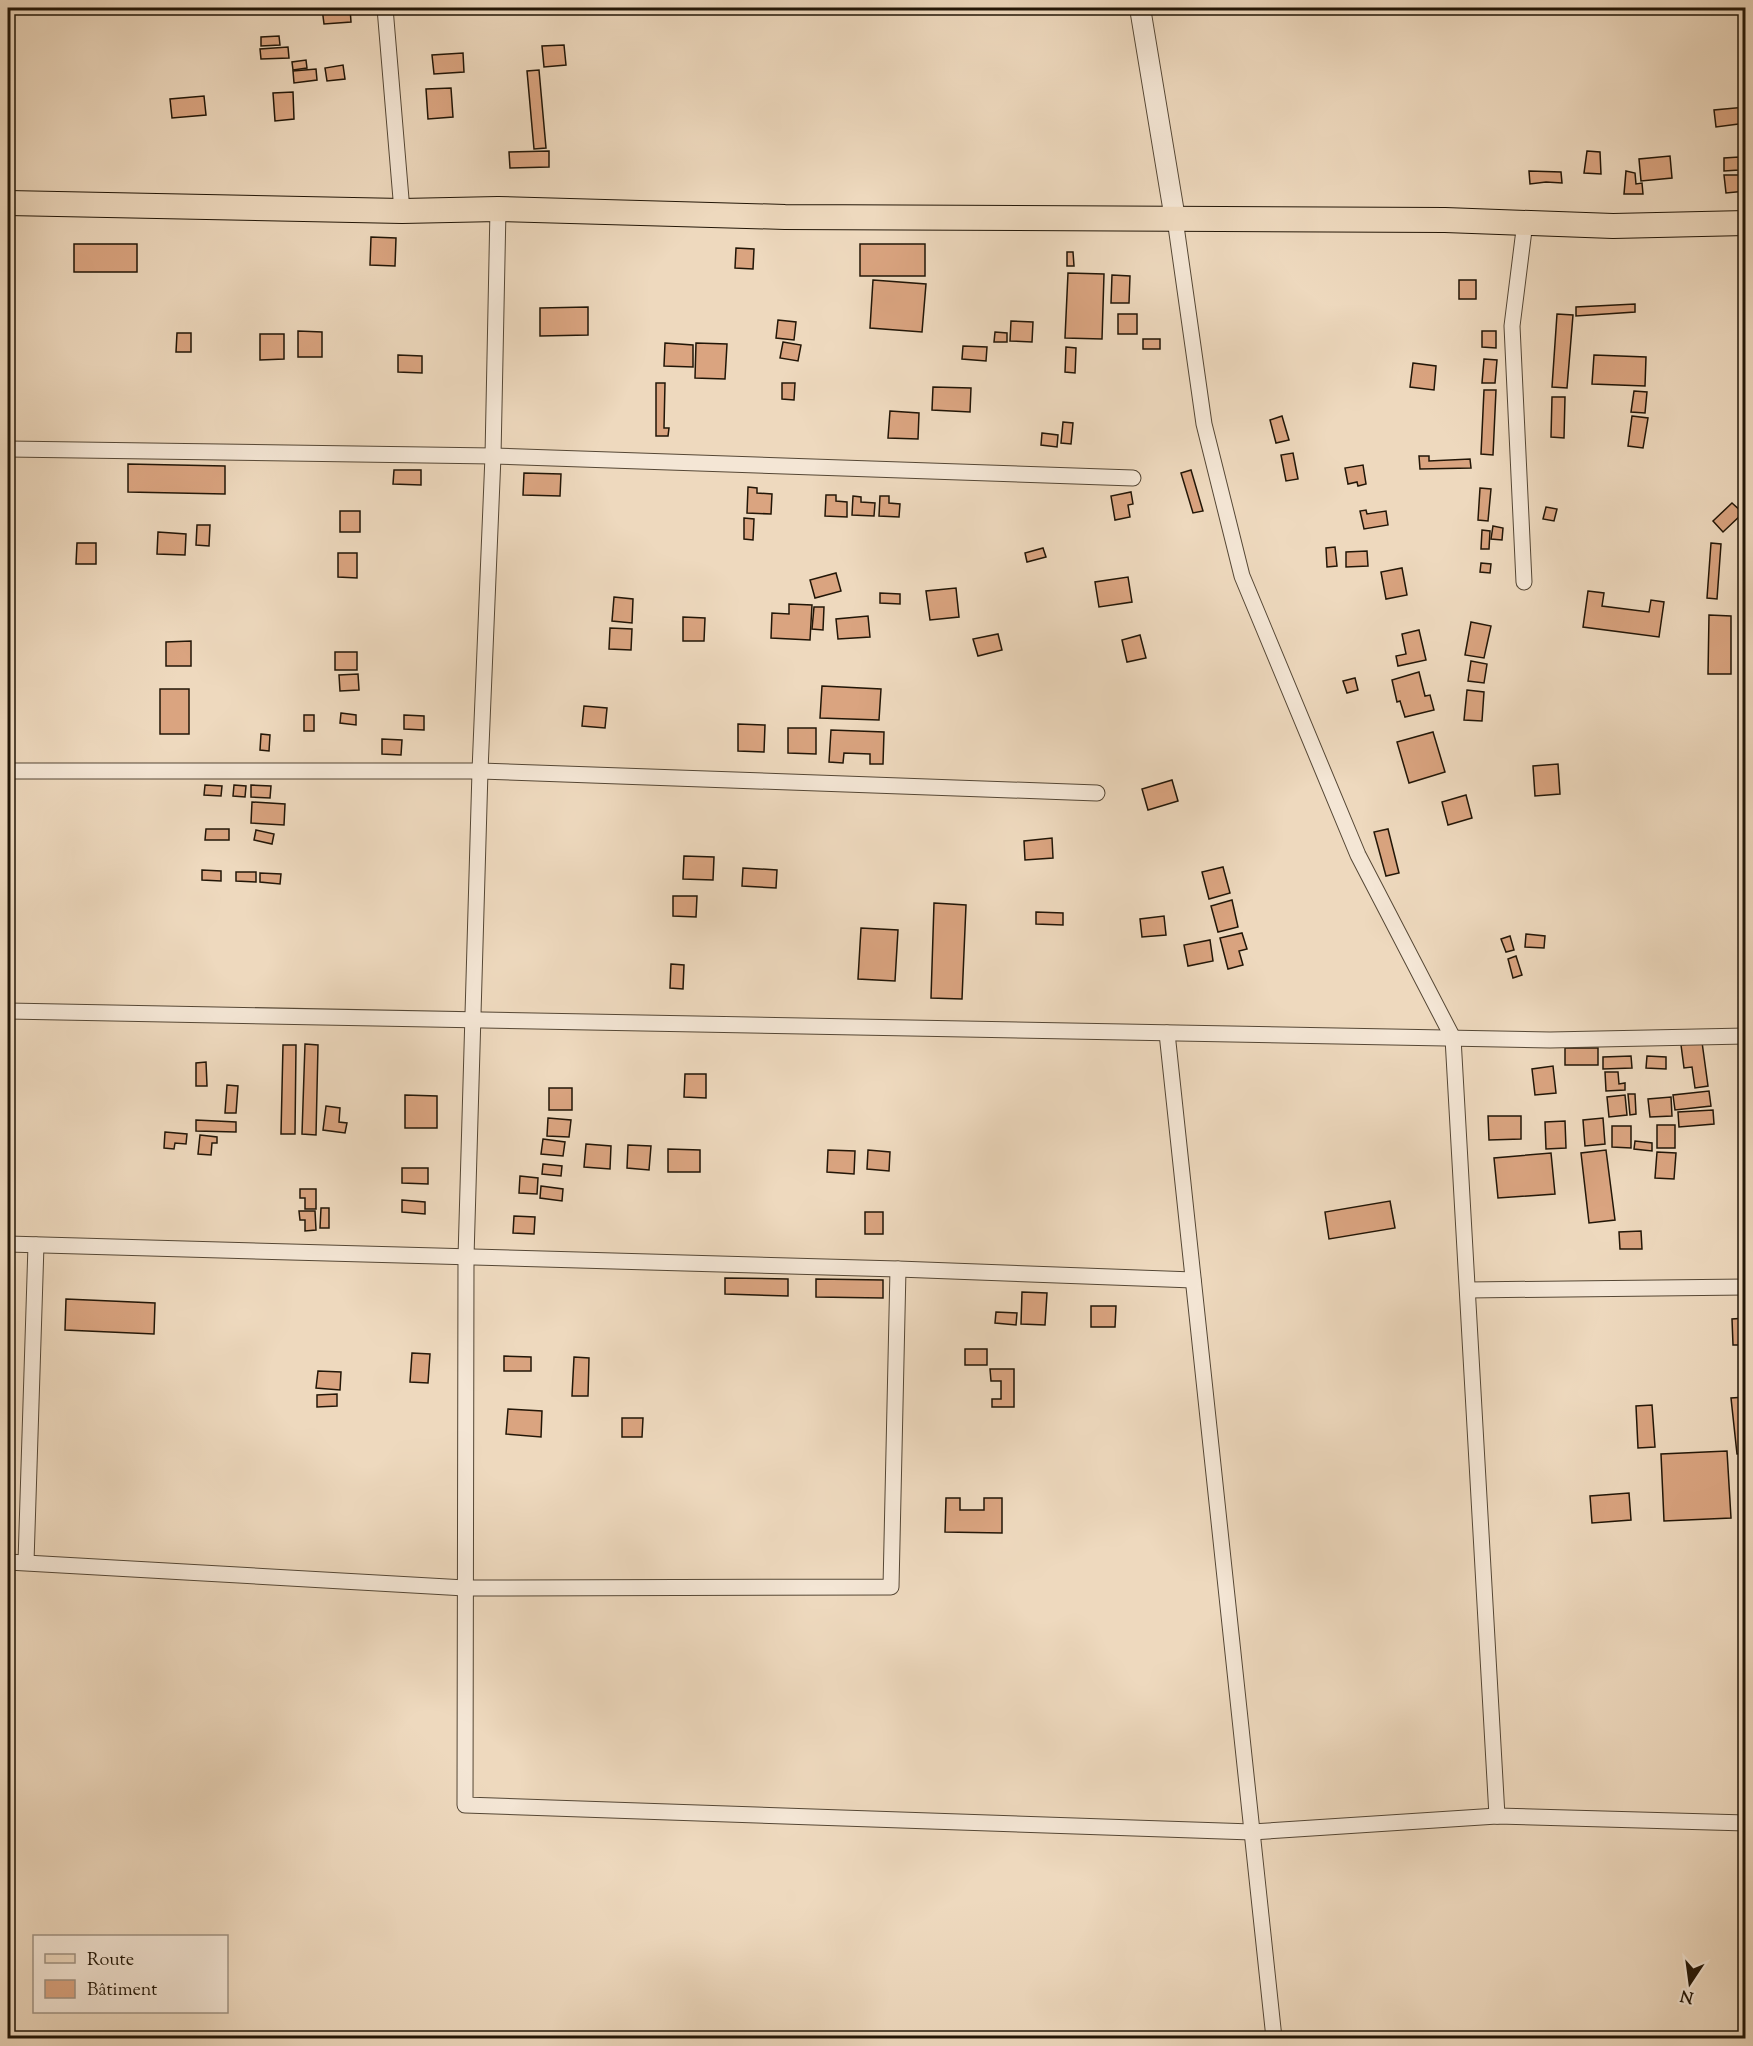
<svg xmlns="http://www.w3.org/2000/svg" width="1753" height="2046" viewBox="0 0 1753 2046" font-family="'Sorts Mill Goudy',serif">
<rect width="100%" height="100%" fill="#eed9be"/>
<filter id="stains"><feTurbulence type="fractalNoise" baseFrequency=".00333" numOctaves="4"/><feColorMatrix values="0 0 0 0 .2 0 0 0 0 .09 0 0 0 0 .02 0 0 0 .5 -.17"/></filter>
<radialGradient id="worn" r=".72"><stop offset=".6" stop-color="#630" stop-opacity="0"/><stop offset="1" stop-color="#630" stop-opacity=".3"/></radialGradient>
<g fill="#daa480" stroke="#221607" stroke-width="1.5">
<path d="M322,8H350L351,22L324,24Z"/>
<path d="M279,36L280,45L261,46V37Z"/>
<path d="M564,45L566,65L544,67L542,46Z"/>
<path d="M288,47L289,58L261,59L260,49Z"/>
<path d="M463,53L464,72L434,74L432,55Z"/>
<path d="M306,60L307,68L293,70L292,62Z"/>
<path d="M343,65L345,79L327,81L325,68Z"/>
<path d="M316,69L317,80L294,83L293,71Z"/>
<path d="M539,70L546,148L534,149L527,71Z"/>
<path d="M451,88L453,117L428,119L426,89Z"/>
<path d="M293,92L294,119L275,121L273,93Z"/>
<path d="M204,96L206,115L172,118L170,99Z"/>
<path d="M1746,107V123L1716,127L1714,110Z"/>
<path d="M549,151V167L510,168L509,152Z"/>
<path d="M1587,151L1600,152L1601,174L1584,173Z"/>
<path d="M1670,156L1672,178L1641,181L1639,159Z"/>
<path d="M1739,157V170L1724,171V158Z"/>
<path d="M1529,171L1561,172L1562,183L1546,182L1530,184Z"/>
<path d="M1626,171L1635,173L1636,184L1642,183L1643,194H1624Z"/>
<path d="M1724,175H1746V191L1726,193Z"/>
<path d="M371,237L396,238L395,266L370,265Z"/>
<rect x="74" y="244" width="63" height="28"/>
<rect x="860" y="244" width="65" height="32"/>
<path d="M736,248L754,249L753,269L735,268Z"/>
<path d="M1067,252H1073L1074,266H1067Z"/>
<path d="M1068,273L1104,274L1102,339L1065,338Z"/>
<path d="M1112,275L1130,276L1129,303H1111Z"/>
<path d="M873,280L926,284L922,332L870,328Z"/>
<rect x="1459" y="280" width="17" height="19"/>
<path d="M1635,304V312L1576,316V307Z"/>
<path d="M588,307V335L540,336V308Z"/>
<rect x="1118" y="314" width="19" height="20"/>
<path d="M1557,314L1573,315L1567,388L1552,387Z"/>
<path d="M778,320L796,322L794,340L776,338Z"/>
<path d="M1011,321L1033,322L1032,342L1010,341Z"/>
<path d="M298,331L322,332V357H298Z"/>
<path d="M1482,331H1496V348L1482,347Z"/>
<path d="M995,332L1007,333V342H994Z"/>
<path d="M177,333H191V352H176Z"/>
<path d="M260,334H284V359L260,360Z"/>
<rect x="1143" y="339" width="17" height="10"/>
<path d="M783,342L801,345L798,361L780,358Z"/>
<path d="M665,343L693,345V367L664,366Z"/>
<path d="M696,343L727,344L725,379L695,378Z"/>
<path d="M963,346L987,347L986,361L962,359Z"/>
<path d="M1066,347L1076,348L1075,373L1065,372Z"/>
<path d="M398,355L422,356V373L398,372Z"/>
<path d="M1594,355L1646,357L1645,386L1592,384Z"/>
<path d="M1484,359L1497,360L1495,383H1482Z"/>
<path d="M1413,363L1436,366L1434,390L1410,387Z"/>
<path d="M656,383H665L664,428H669L668,436H656Z"/>
<path d="M782,383H795L794,400L782,399Z"/>
<path d="M933,387L971,388L970,412L932,410Z"/>
<path d="M1484,390H1496L1493,455L1481,454Z"/>
<path d="M1634,391L1647,392L1645,413L1631,412Z"/>
<path d="M1552,397H1565L1564,438L1551,437Z"/>
<path d="M890,411L919,413L918,439L888,438Z"/>
<path d="M1282,416L1289,440L1276,443L1270,420Z"/>
<path d="M1632,416L1648,418L1643,448L1628,446Z"/>
<path d="M1063,422L1073,423L1071,444L1061,443Z"/>
<path d="M1042,433L1058,435L1057,447L1041,445Z"/>
<path d="M1293,453L1298,479L1286,481L1281,455Z"/>
<path d="M1419,456H1429V461L1470,459L1471,468L1420,469Z"/>
<path d="M128,464L225,466V494L128,492Z"/>
<path d="M1363,465L1366,484L1358,486L1357,482L1348,484L1345,468Z"/>
<path d="M394,470H421V485L393,484Z"/>
<path d="M1191,470L1203,511L1193,513L1181,473Z"/>
<path d="M524,473L561,474L560,496L523,495Z"/>
<path d="M748,487L757,488V493L772,494L771,514L747,513Z"/>
<path d="M1480,488L1491,489L1488,521L1478,520Z"/>
<path d="M1131,492L1133,504L1128,505L1130,517L1115,520L1111,496Z"/>
<path d="M826,495H836V501L847,502V517L825,516Z"/>
<path d="M853,496L861,497V502L875,503L874,516L852,515Z"/>
<path d="M880,496H889V503L900,504L899,517L879,516Z"/>
<path d="M1732,503L1743,513L1723,532L1713,521Z"/>
<path d="M1546,507L1557,509L1554,521L1543,519Z"/>
<path d="M1366,510L1367,514L1386,511L1388,525L1364,529L1360,511Z"/>
<rect x="340" y="511" width="20" height="21"/>
<path d="M744,518L754,519L753,540L744,539Z"/>
<path d="M197,525H210L209,546L196,545Z"/>
<path d="M1493,526L1503,528L1502,540L1491,539Z"/>
<path d="M1482,530L1490,531L1489,549H1481Z"/>
<path d="M158,532L186,534L185,555L157,554Z"/>
<path d="M77,543H96V564H76Z"/>
<path d="M1711,543L1721,544L1717,599L1707,598Z"/>
<path d="M1335,547L1337,566L1327,567L1326,548Z"/>
<path d="M1043,548L1046,557L1027,562L1025,553Z"/>
<path d="M1367,551L1368,566L1346,567V552Z"/>
<path d="M338,553H357V578L338,577Z"/>
<path d="M1481,563L1491,564L1490,573L1480,572Z"/>
<path d="M1402,568L1407,595L1386,599L1381,572Z"/>
<path d="M836,573L841,591L815,598L810,580Z"/>
<path d="M1128,577L1132,602L1099,607L1095,582Z"/>
<path d="M956,588L959,617L930,620L926,591Z"/>
<path d="M1588,591L1604,593L1602,606L1649,612L1651,600L1664,602L1659,637L1583,627Z"/>
<path d="M880,593L900,594V604L880,603Z"/>
<path d="M614,597L633,599L632,623L612,621Z"/>
<path d="M789,604L812,605L810,640L771,638L772,613L789,614Z"/>
<path d="M814,607H824L823,630L812,629Z"/>
<path d="M1709,615L1731,616V674H1708Z"/>
<path d="M868,616L870,637L838,639L836,619Z"/>
<path d="M683,617L705,618L704,641H683Z"/>
<path d="M1471,622L1491,626L1484,658L1465,655Z"/>
<path d="M610,628L632,629L631,650L609,649Z"/>
<path d="M1419,630L1426,660L1398,666L1396,656L1406,654L1402,634Z"/>
<path d="M998,634L1002,650L978,656L973,639Z"/>
<path d="M1140,635L1146,658L1127,662L1122,640Z"/>
<path d="M191,641V666H166V642Z"/>
<rect x="335" y="652" width="22" height="18"/>
<path d="M1471,661L1487,664L1484,683L1468,681Z"/>
<path d="M1419,672L1425,696L1430,695L1434,710L1405,717L1400,701L1397,702L1392,680Z"/>
<path d="M358,674L359,690L340,691L339,675Z"/>
<path d="M1355,678L1358,690L1347,693L1343,681Z"/>
<path d="M822,686L881,689L879,720L820,718Z"/>
<rect x="160" y="689" width="29" height="45"/>
<path d="M1467,690L1484,692L1482,721L1464,720Z"/>
<path d="M584,706L607,708L605,728L582,726Z"/>
<path d="M341,713L356,715V725L340,723Z"/>
<rect x="304" y="715" width="10" height="16"/>
<path d="M404,715L424,716V730L404,729Z"/>
<path d="M738,724L765,725L764,752L738,751Z"/>
<path d="M788,728H816V754L788,753Z"/>
<path d="M831,730L884,732L883,764H870V754L844,753L843,763L829,762Z"/>
<path d="M1433,732L1445,772L1409,783L1397,742Z"/>
<path d="M261,734L270,735L269,751L260,750Z"/>
<path d="M382,739L402,740L401,755L382,754Z"/>
<path d="M1558,764L1560,794L1535,796L1533,766Z"/>
<path d="M1172,780L1178,801L1148,810L1142,789Z"/>
<path d="M205,785L222,786L221,796L204,795Z"/>
<path d="M234,785L246,786L245,797L233,796Z"/>
<path d="M251,785L271,786L270,798L251,797Z"/>
<path d="M1466,795L1472,818L1448,825L1442,802Z"/>
<path d="M252,802L285,804L284,825L251,823Z"/>
<path d="M206,829H229V840H205Z"/>
<path d="M1388,829L1399,873L1386,876L1374,832Z"/>
<path d="M256,830L274,834L272,844L254,840Z"/>
<path d="M1052,838L1053,858L1025,860L1024,841Z"/>
<path d="M684,856L714,857L713,880L683,879Z"/>
<path d="M1223,867L1230,893L1209,899L1202,872Z"/>
<path d="M743,868L777,870L776,888L742,886Z"/>
<path d="M202,870L221,871V881L202,880Z"/>
<path d="M236,872H256V882L236,881Z"/>
<path d="M260,873L281,874L280,884L260,882Z"/>
<path d="M673,896H697L696,917L673,916Z"/>
<path d="M1232,900L1238,927L1218,932L1211,906Z"/>
<path d="M934,903L966,905L962,999L931,998Z"/>
<path d="M1036,912L1063,913V925L1036,924Z"/>
<path d="M1164,916L1166,935L1142,937L1140,919Z"/>
<path d="M861,928L898,930L895,981L858,979Z"/>
<path d="M1242,933L1247,949L1239,951L1243,965L1228,969L1220,938Z"/>
<path d="M1526,934L1545,936L1544,948L1525,947Z"/>
<path d="M1510,936L1514,950L1506,952L1501,939Z"/>
<path d="M1210,940L1213,961L1188,966L1184,945Z"/>
<path d="M1516,956L1522,975L1513,978L1508,959Z"/>
<path d="M671,964L684,965L683,989L670,988Z"/>
<path d="M1702,1042L1708,1086L1695,1088L1692,1067L1684,1068L1681,1045Z"/>
<path d="M305,1044L318,1045L316,1135L302,1134Z"/>
<path d="M283,1045H296L295,1134H281Z"/>
<rect x="1565" y="1048" width="33" height="17"/>
<path d="M1631,1056L1632,1068L1603,1069V1057Z"/>
<path d="M1647,1056L1666,1057V1069L1646,1068Z"/>
<path d="M206,1062L207,1086H196V1063Z"/>
<path d="M1553,1066L1556,1093L1535,1095L1532,1069Z"/>
<path d="M1605,1072H1618L1619,1084L1625,1083V1090L1606,1091Z"/>
<path d="M685,1074H706V1098L684,1097Z"/>
<path d="M227,1085L238,1086L236,1113H225Z"/>
<rect x="549" y="1088" width="23" height="22"/>
<path d="M1709,1091L1711,1106L1675,1110L1673,1095Z"/>
<path d="M1628,1094H1635L1636,1114L1630,1115Z"/>
<path d="M405,1095L437,1096V1128H405Z"/>
<path d="M1625,1095L1627,1115L1609,1117L1607,1097Z"/>
<path d="M1671,1097L1672,1116L1650,1117L1648,1099Z"/>
<path d="M326,1106L340,1108L339,1122L347,1123L345,1133L323,1130Z"/>
<path d="M1713,1110L1714,1124L1679,1127L1678,1112Z"/>
<path d="M1488,1116H1521V1139L1489,1140Z"/>
<path d="M548,1118L571,1120L569,1137L547,1136Z"/>
<path d="M1603,1118L1605,1144L1585,1146L1583,1120Z"/>
<path d="M196,1120L236,1122V1132L196,1131Z"/>
<path d="M1565,1121L1566,1148L1546,1149L1545,1122Z"/>
<rect x="1657" y="1125" width="18" height="23"/>
<path d="M1612,1126H1631V1148L1612,1147Z"/>
<path d="M165,1132L187,1134L186,1144L175,1143L174,1149L164,1148Z"/>
<path d="M200,1135L217,1137V1143H212L211,1155L198,1154Z"/>
<path d="M543,1139L565,1142L563,1156L541,1154Z"/>
<path d="M1635,1141L1652,1143V1151L1634,1149Z"/>
<path d="M586,1144L611,1146L610,1169L584,1167Z"/>
<path d="M628,1145L651,1146L649,1170L627,1168Z"/>
<path d="M668,1149L700,1150V1172H668Z"/>
<path d="M828,1150L855,1151L854,1174L827,1172Z"/>
<path d="M868,1150L890,1152L889,1171L867,1169Z"/>
<path d="M1606,1150L1615,1220L1589,1223L1581,1153Z"/>
<path d="M1657,1152L1676,1153L1674,1179L1655,1178Z"/>
<path d="M1551,1153L1555,1194L1498,1198L1494,1158Z"/>
<path d="M543,1164L562,1166L561,1176L542,1174Z"/>
<path d="M402,1168H428V1184L402,1183Z"/>
<path d="M520,1176L538,1178L537,1194L519,1193Z"/>
<path d="M541,1186L563,1189L562,1201L540,1198Z"/>
<path d="M300,1189H316V1209H305V1198H300Z"/>
<path d="M402,1200L425,1202V1214L402,1212Z"/>
<path d="M1390,1201L1395,1228L1329,1239L1325,1212Z"/>
<path d="M321,1208H329V1228H320Z"/>
<path d="M299,1211H315L316,1230L305,1231V1220H300Z"/>
<rect x="865" y="1212" width="18" height="22"/>
<path d="M514,1216L535,1217L534,1234L513,1233Z"/>
<path d="M1641,1231L1642,1249H1620L1619,1232Z"/>
<path d="M725,1278L788,1279V1296L725,1294Z"/>
<path d="M816,1279L883,1280V1298L816,1297Z"/>
<path d="M1022,1292L1047,1293L1045,1325L1021,1324Z"/>
<path d="M66,1299L155,1303L154,1334L65,1330Z"/>
<path d="M1091,1306H1116L1115,1327H1091Z"/>
<path d="M996,1312L1017,1313L1016,1325L995,1323Z"/>
<path d="M1746,1318V1345H1733L1732,1319Z"/>
<rect x="965" y="1349" width="22" height="16"/>
<path d="M412,1353L430,1354L428,1383L410,1382Z"/>
<path d="M504,1356L531,1357V1371H504Z"/>
<path d="M574,1357L589,1358L588,1396H572Z"/>
<path d="M990,1369H1014V1407H992V1399H1001V1381H991Z"/>
<path d="M318,1371L341,1372L340,1390L316,1388Z"/>
<path d="M337,1394V1406L317,1407V1395Z"/>
<path d="M1746,1397V1453L1737,1454L1731,1398Z"/>
<path d="M1652,1405L1655,1447L1638,1448L1636,1406Z"/>
<path d="M508,1409L542,1411L541,1437L506,1434Z"/>
<path d="M622,1418H643L642,1437H622Z"/>
<path d="M1727,1451L1731,1518L1664,1521L1661,1454Z"/>
<path d="M1629,1493L1631,1520L1592,1523L1590,1496Z"/>
<path d="M946,1498H960V1510H984V1498H1002V1533L945,1532Z"/>
</g>
<g fill="none" stroke-linecap="round" stroke-linejoin="round">
<g stroke="#554735" stroke-width="17">
<g id="minor">
<path d="M385,8L402,211"/>
<path d="M498,209L493,456L480,771L466,1257L465,1805L1252,1832L1497,1816L1746,1823"/>
<path d="M1175,219L1204,424L1242,576L1358,855L1453,1038L1497,1816"/>
<path d="M8,449L493,456L1133,478"/>
<path d="M1524,582L1512,326L1525,222"/>
<path d="M8,771H480L1097,793"/>
<path d="M8,1011L1550,1040L1746,1036"/>
<path d="M1167,1033L1274,2038"/>
<path d="M8,1244L898,1269L1193,1280"/>
<path d="M1468,1290L1746,1287"/>
<path d="M8,1562L465,1588L891,1587L898,1269"/>
<path d="M26,1562L36,1245"/>
</g>
</g>
<g stroke="#554735" stroke-width="22">
<path id="tertiary" d="M1140,8L1175,219"/>
</g>
<g stroke="#221607" stroke-width="26">
<path id="primary" d="M8,203L402,211L498,209L785,217L1445,220L1613,226L1746,223"/>
</g>
<use href="#minor" stroke="#f4e6d5" stroke-width="15"/>
<use href="#tertiary" stroke="#f4e6d5" stroke-width="20"/>
<use href="#primary" stroke="#eed9be" stroke-width="24"/>
</g>
<rect width="1753" height="2046" fill="none" stroke="#eed9be" stroke-width="30"/>
<rect x="9" y="9" width="1735" height="2028" fill="none" stroke="#221607" stroke-width="3"/>
<rect x="15" y="15" width="1723" height="2016" fill="none" stroke="#221607" stroke-width="1.5"/>
<rect x="33" y="1935" width="195" height="78" fill="#f4e6d5" stroke="#a09383" stroke-width="1.5"/>
<rect x="45" y="1954" width="30" height="9" fill="#eed9be" stroke="#a09383" stroke-width="1.5"/>
<text x="87" y="1965" font-size="18" fill="#221607">Route</text>
<rect x="45" y="1980" width="30" height="18" fill="#daa480" stroke="#a09383" stroke-width="1.5"/>
<text x="87" y="1995" font-size="18" fill="#221607">Bâtiment</text>
<g transform="translate(1690 1983) rotate(193)" stroke="#f4e6d5" stroke-width="4.5" paint-order="stroke">
<path d="M0-4.5L10 22L0 15L-10 22Z" fill="#221607"/>
<text y="-9" font-size="16" font-weight="bold" text-anchor="middle" fill="#221607">N</text>
</g>
<rect width="100%" height="100%" filter="url(#stains)"/>
<rect width="100%" height="100%" fill="url(#worn)"/>
</svg>
